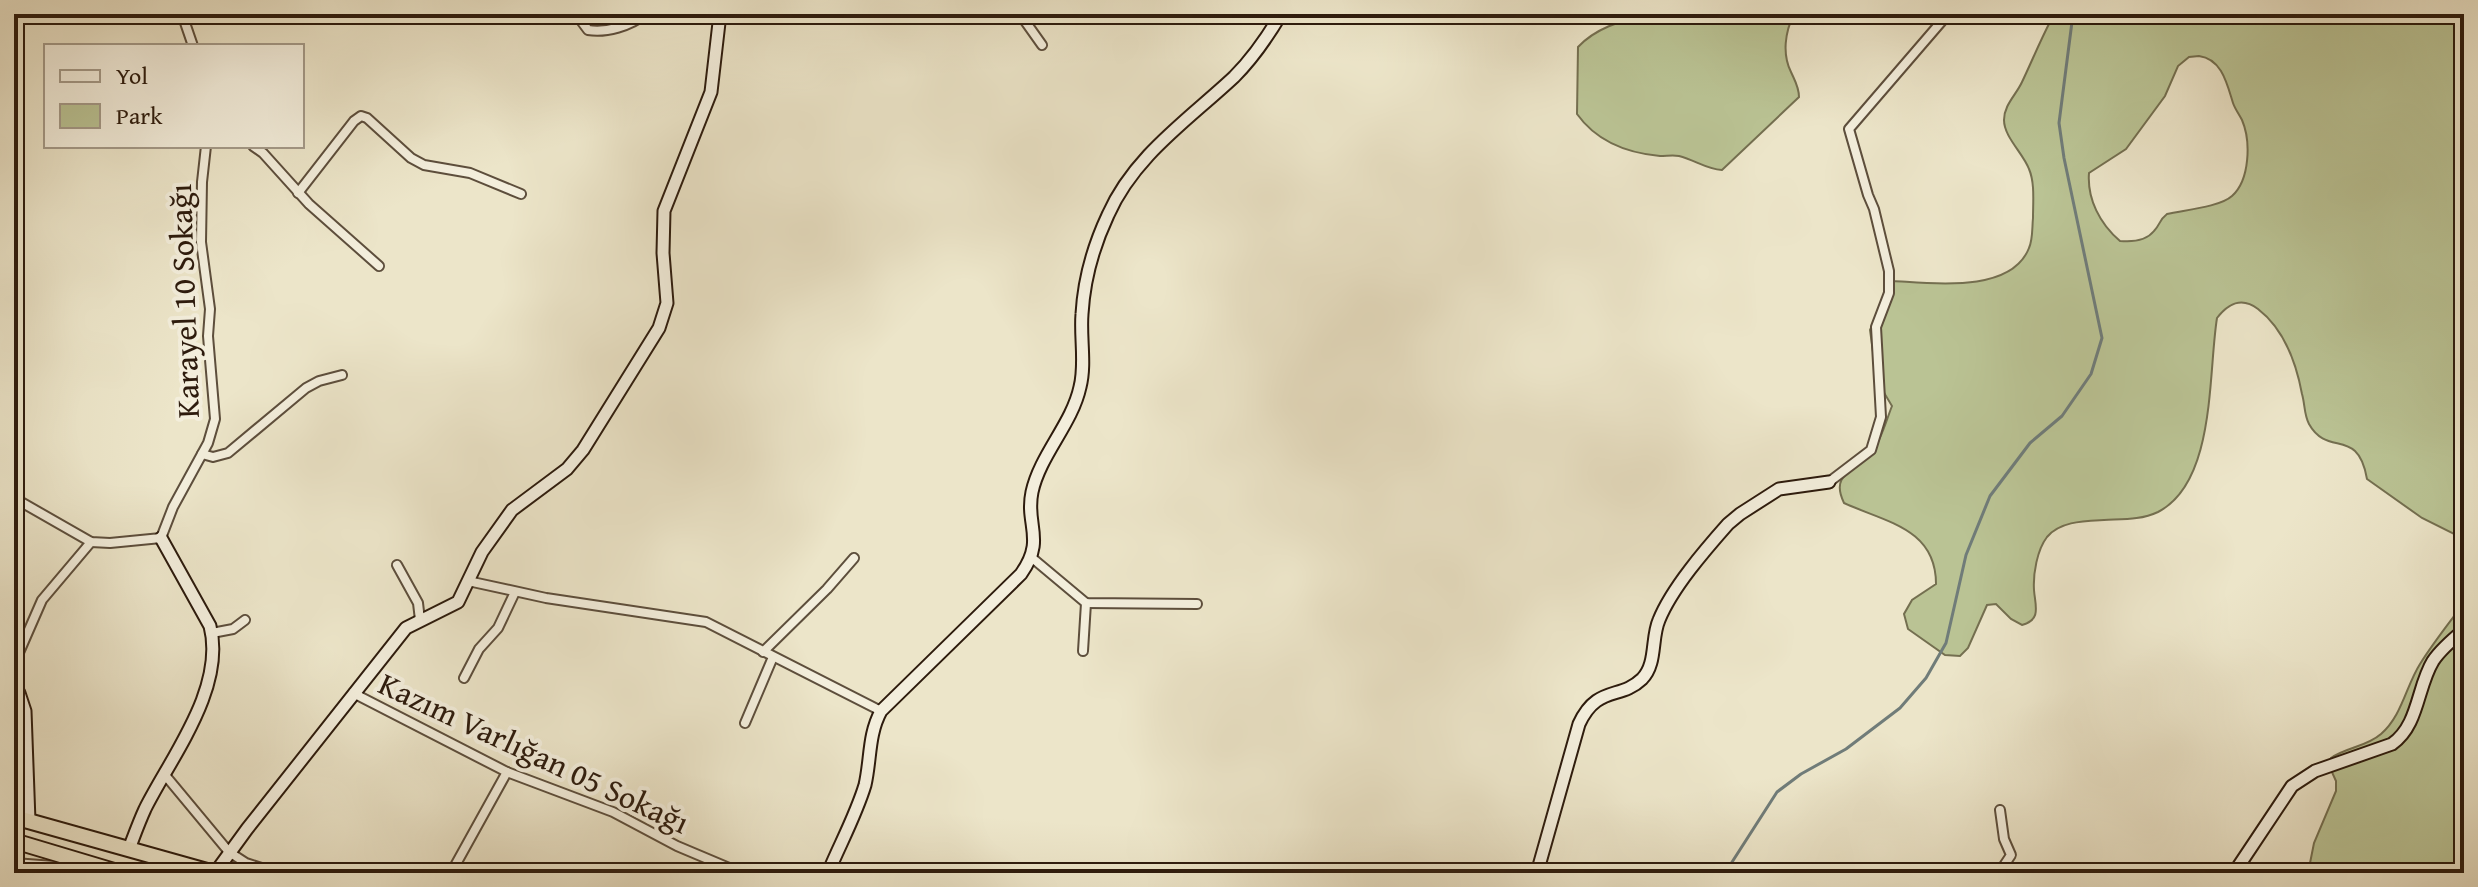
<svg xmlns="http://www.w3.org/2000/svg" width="2478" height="887" viewBox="0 0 2478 887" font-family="'Gentium Book Plus',serif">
<rect width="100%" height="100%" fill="#ece5c9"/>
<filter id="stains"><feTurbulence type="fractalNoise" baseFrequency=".0025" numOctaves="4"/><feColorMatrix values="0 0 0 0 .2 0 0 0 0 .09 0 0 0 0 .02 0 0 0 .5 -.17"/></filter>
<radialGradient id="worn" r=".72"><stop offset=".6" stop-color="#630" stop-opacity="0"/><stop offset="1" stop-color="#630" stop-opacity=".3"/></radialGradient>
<g fill="#bac394" stroke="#746f50" stroke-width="2" fill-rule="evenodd">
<path d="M1648,14H1794C1785,32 1782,54 1791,72C1795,81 1799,87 1799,97L1722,170C1706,169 1695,160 1679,156C1673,155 1667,156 1660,156C1627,153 1597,142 1577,114L1578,47C1597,27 1622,21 1648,14Z"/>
<path d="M2051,14H2464V539L2422,518L2367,479C2358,426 2328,458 2309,424C2304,415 2305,404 2302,394C2296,362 2284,329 2258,309C2241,296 2228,304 2217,318C2208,373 2216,482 2158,512C2141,520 2123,519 2104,520C2085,521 2060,521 2047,537C2037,550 2033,574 2034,590C2035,605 2042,620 2022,625L2011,619L1996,604L1987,605L1968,648L1960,656L1945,655L1908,629L1904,614L1912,600L1936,584C1936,528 1885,522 1844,503C1829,472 1857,472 1871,454C1881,441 1886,421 1892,406L1877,381L1870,330L1893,281C1931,283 2011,294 2029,248C2033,239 2032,228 2033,218C2033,202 2035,183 2029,169C2023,153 2004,137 2004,120C2004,105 2016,95 2022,82C2032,61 2040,41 2051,20ZM2199,56C2222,59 2227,84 2233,103C2235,109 2239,114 2242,120C2251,141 2250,180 2232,196C2220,207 2184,210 2167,214C2159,220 2160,225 2154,231C2146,241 2131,242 2120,241C2100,224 2087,199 2089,173L2126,149L2165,96L2178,66L2189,57Z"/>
<path d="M2464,603V873H2308L2314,843L2336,791V781L2331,770V758C2347,747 2366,747 2381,734C2402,716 2406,686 2420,664C2433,643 2449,623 2464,603Z"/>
</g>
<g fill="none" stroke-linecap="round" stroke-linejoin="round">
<path stroke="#707c79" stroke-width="3" d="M1725,873L1777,792L1801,774L1846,749L1900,708L1926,678L1946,643L1966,555L1990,496L2030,443L2062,416L2091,374L2102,338L2064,158L2059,123L2073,14"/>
<g stroke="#5d4e3c" stroke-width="12">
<g id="street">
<path d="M182,14L193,46"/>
<path d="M576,14L588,30C606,33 631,26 645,14"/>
<path d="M1020,14L1042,45"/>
<path d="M253,146L263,153L309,204L379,266"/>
<path d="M298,193L354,121L361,116L367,118L411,158L424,165L470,173L521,194"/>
<path d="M202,454L213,457L228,453L306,388L319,381L342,375"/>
<path d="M1829,482L1871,450L1881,417L1876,327L1889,293V271L1874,209L1868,195L1849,129L1948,14"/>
<path d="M14,498L91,542L110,543L161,538L173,507L208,443L215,419L208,336L210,309L201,242L202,182L206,146"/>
<path d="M1031,557L1086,603L1197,604"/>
<path d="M397,565L418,603L420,620"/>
<path d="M468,581L546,598L706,622L881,711"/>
<path d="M212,633L233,629L245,620"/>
<path d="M1083,651L1086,603"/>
<path d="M763,652L827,589L854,558"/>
<path d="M14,664L42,600L91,542"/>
<path d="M464,678L479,649L498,628L515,592"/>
<path d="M353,693L507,772L613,812L677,846L741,873"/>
<path d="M745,723L773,657"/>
<path d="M165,775L229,852L246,863L277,873"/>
<path d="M14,863L68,867L86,873"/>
<path d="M451,873L507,772"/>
<path d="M1999,873L2011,855L2004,839L2000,810"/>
</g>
</g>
<g stroke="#2d1b0d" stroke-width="15">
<g id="secondary">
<path d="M14,688L19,693L25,711L29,821"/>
<path d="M129,849C134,836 139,822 145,809C171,757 226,688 210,626L161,538"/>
<path d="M215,873L247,829L406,628L458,602L482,552L512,510L567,469L583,450L659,328L667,303L663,253L664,211L711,92L720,14"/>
<path d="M828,873C840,844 856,815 865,785C871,759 868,735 881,711L1021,574C1046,539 1025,525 1032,492C1040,455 1072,424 1080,387C1086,364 1080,338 1082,314C1084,279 1093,247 1108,215C1134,156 1188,120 1234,77C1252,59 1268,36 1281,14"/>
<path d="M1537,873L1579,724C1597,685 1620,700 1642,679C1657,664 1651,638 1659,620C1672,588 1705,550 1728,524L1740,514L1779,489L1829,482"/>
<path d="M2234,873L2292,786L2315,771L2392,744C2419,725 2417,687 2433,661C2441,649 2453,639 2464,630"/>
</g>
</g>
<g stroke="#2d1b0d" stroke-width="18">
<g id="highway">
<path d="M14,817L214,873"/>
<path d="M14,841L121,873"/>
</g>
</g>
<use href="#street" stroke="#f3eedc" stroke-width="8"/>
<use href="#secondary" stroke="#f3eedc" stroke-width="11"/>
<use href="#highway" stroke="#ece5c9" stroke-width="14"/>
</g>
<g text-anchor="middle" stroke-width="8" stroke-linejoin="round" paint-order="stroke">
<g font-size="32" fill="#2d1b0d" stroke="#f3eedc">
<text transform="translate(184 301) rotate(-92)" y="11">Karayel 10 Sokağı</text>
<text transform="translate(534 753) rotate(25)" y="11">Kazım Varlığan 05 Sokağı</text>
</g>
</g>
<rect width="2478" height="887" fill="none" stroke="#ece5c9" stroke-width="48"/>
<rect x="16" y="16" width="2446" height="855" fill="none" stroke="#2d1b0d" stroke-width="4"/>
<rect x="24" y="24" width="2430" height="839" fill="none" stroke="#2d1b0d" stroke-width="2"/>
<rect x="44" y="44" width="260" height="104" fill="#f3eedc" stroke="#a49a89" stroke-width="2"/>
<rect x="60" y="70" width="40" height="12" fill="#f3eedc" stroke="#a49a89" stroke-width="2"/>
<text x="116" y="84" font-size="24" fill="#2d1b0d">Yol</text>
<rect x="60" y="104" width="40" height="24" fill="#bac394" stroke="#a49a89" stroke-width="2"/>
<text x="116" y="124" font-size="24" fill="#2d1b0d">Park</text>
<rect width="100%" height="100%" filter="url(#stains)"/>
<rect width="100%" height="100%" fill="url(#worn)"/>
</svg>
